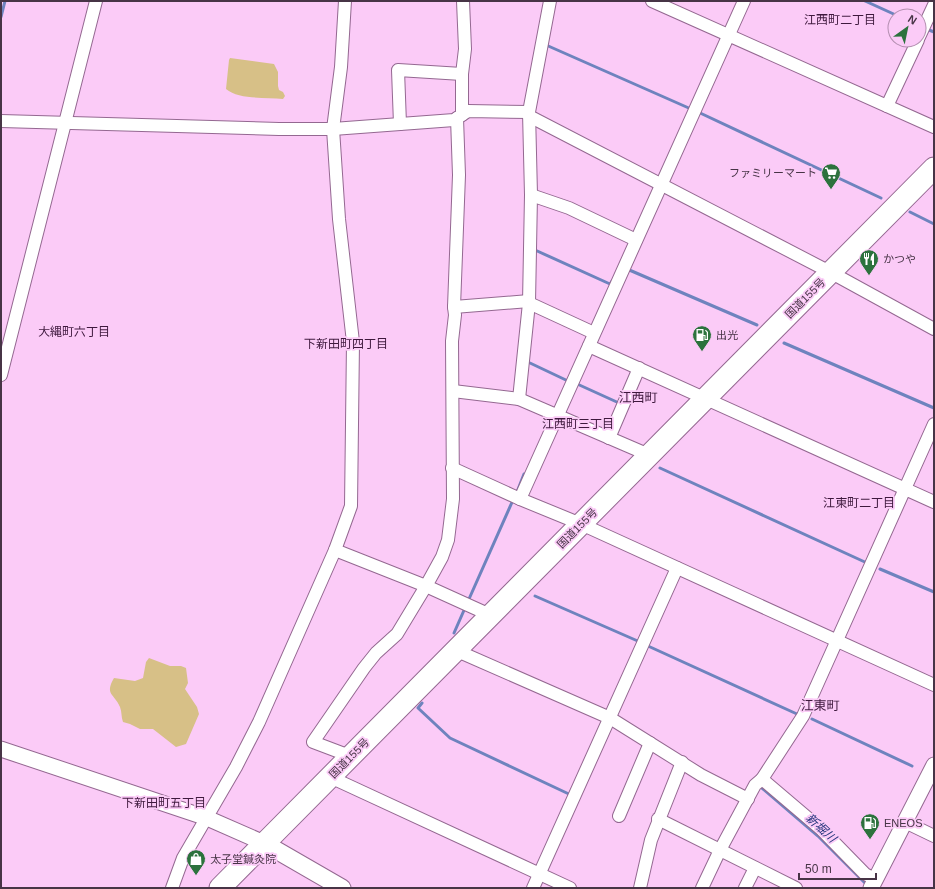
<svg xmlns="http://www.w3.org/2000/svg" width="935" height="889" viewBox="0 0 935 889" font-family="Arial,'Noto Sans JP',sans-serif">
<rect width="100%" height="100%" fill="#fbcbf7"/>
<g fill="#d7c087">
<path d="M230,58L274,64L278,72V86L279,90L283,92L285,96L283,99C266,97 239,100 226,89L229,60Z"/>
<path d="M149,658L170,666H181L186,668L188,683L185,689L197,707L199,714L186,744L176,747L153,729H140L130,724L123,722C121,717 122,712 120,707C115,694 104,695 114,678L135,681L143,678L146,662Z"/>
</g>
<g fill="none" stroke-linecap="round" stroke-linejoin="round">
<g stroke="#6e83be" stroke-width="3">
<path d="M865,1L898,16"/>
<path d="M1,17L5,1"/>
<path d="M929,30L934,32"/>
<path d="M546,45L691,109"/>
<path d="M698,112L881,198"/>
<path d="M910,212L934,224"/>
<path d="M535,250L610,284L612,281"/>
<path d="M627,269L757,325"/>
<path d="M784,343L934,408"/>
<path d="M530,363L568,381"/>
<path d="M575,383L619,403V404"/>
<path d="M660,468L867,563"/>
<path d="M517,492L524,474"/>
<path d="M880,569L934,592"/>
<path d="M535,596L640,642"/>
<path d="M469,599L513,500"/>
<path d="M454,633L465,608"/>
<path d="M648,646L797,714"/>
<path d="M422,703L418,708L450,738L571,795"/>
<path d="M812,719L912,766"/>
<path d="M762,788L818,836L865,883"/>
</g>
<g stroke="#946891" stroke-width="14">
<g id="minor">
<path d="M652,1L934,127"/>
<path d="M919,37L934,5"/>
<path d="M887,106L918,40"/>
<path d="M462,115V74L465,49L463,1"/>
<path d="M529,116L830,272L934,329"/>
<path d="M1,121L279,129H333L454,120L468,111L529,112"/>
<path d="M400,124L398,70L462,74"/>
<path d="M531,195L569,208L636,240"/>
<path d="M529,303L594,333"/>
<path d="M454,307L529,301"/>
<path d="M589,346L934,502"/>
<path d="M1,375L96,1"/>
<path d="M453,391L519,399L649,455"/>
<path d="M519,399L529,303L531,195L529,112L550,1"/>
<path d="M609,438L639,368"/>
<path d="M452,468L520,499L744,1"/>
<path d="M520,499L581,524L934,685"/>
<path d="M335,550L426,586L490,615"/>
<path d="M455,650L610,718L701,775L748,799"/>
<path d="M350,756L313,742L364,668L376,653L397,634L426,586L442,557L448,540L453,499L452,341L455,315L454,307L459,175L457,118"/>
<path d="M330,777L570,888"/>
<path d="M762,779L822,830L865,874L875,879"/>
<path d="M619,816L650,743"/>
<path d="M658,819L796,888"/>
<path d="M905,822L934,836"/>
<path d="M172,888L183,858L236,767L259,722L335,550L351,506L353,342L339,219L333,129L341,67L345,1"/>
<path d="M533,888L677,568"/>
<path d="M640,888L651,840L682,762"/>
<path d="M702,888L720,850L755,785L762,779L803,716L934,424"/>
<path d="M745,888L755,868"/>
</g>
</g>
<g stroke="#946891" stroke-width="17">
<g id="tertiary">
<path d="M1,749L207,818L264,843"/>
<path d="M871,888L934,765"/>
</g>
</g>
<g stroke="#946891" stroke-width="19">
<path id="secondary" d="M264,843L342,888"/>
</g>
<g stroke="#946891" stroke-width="23">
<path id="trunk" d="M220,888L934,168"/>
</g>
<use href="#minor" stroke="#fff" stroke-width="12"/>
<use href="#tertiary" stroke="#fff" stroke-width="15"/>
<use href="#secondary" stroke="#fff" stroke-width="17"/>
<use href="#trunk" stroke="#fff" stroke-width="21"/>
</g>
<defs>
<g id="supermarket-pin" transform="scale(1)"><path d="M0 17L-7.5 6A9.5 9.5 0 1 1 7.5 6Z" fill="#2c723d" stroke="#fbcbf7"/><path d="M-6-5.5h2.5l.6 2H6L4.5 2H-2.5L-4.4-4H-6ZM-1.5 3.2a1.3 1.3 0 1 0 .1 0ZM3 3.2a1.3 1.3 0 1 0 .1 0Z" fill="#fff"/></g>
<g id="restaurant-pin" transform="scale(1)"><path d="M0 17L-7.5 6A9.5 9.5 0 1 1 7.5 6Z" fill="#2c723d" stroke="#fbcbf7"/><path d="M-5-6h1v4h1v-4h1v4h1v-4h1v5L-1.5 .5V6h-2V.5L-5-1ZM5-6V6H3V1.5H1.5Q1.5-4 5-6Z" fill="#fff"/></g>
<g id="fuel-pin" transform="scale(1)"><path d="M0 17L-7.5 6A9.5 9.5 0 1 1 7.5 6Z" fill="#2c723d" stroke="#fbcbf7"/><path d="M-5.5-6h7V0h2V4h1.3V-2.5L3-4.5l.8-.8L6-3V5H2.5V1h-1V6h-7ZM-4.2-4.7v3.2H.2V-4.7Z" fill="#fff"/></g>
<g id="shop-pin" transform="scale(1)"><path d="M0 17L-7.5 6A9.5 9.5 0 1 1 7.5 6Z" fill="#2c723d" stroke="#fbcbf7"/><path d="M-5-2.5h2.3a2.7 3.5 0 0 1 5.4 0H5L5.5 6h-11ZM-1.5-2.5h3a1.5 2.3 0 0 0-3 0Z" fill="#fff"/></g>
</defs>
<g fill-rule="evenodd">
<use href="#supermarket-pin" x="831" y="173"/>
<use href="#restaurant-pin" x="869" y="259"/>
<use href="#fuel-pin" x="702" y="335"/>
<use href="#fuel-pin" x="870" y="823"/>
<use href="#shop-pin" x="196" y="859"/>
</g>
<g text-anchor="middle" stroke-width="3.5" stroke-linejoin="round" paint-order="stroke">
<g font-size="11" fill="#473446" stroke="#fbcbf7" text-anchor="start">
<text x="817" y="177" text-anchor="end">ファミリーマート</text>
<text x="883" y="263">かつや</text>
<text x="716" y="339">出光</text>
<text x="884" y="827">ENEOS</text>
<text x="210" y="863">太子堂鍼灸院</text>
</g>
<g font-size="11" fill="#473446" stroke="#fbcbf7">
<text transform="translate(805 298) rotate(-45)" y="4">国道155号</text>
<text transform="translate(577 528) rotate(-45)" y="4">国道155号</text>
<text transform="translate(349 758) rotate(-45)" y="4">国道155号</text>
</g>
<g font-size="12" fill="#3e193d" stroke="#fbcbf7">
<text x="840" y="24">江西町二丁目</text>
<text x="74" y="336">大縄町六丁目</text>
<text x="346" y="348">下新田町四丁目</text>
<text x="578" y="428">江西町三丁目</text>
<text x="859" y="507">江東町二丁目</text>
<text x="164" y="807">下新田町五丁目</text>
</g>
<g font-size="12" font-style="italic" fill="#22337b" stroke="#fbcbf7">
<text transform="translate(821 828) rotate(43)" y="4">新堀川</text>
</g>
<g font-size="13" fill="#3e193d" stroke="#fbcbf7">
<text x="638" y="402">江西町</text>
<text x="820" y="710">江東町</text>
</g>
</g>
<rect width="935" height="889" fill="none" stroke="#473446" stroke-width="4"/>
<g transform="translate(907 28) rotate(33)"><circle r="19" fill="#fbcbf7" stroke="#b38fb0"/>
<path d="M0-3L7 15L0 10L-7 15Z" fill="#2c723d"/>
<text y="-6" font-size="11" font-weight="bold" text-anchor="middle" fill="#473446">N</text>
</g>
<path d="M799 873v6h77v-6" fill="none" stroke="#473446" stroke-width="2"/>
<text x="805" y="873" font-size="12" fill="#473446" stroke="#fbcbf7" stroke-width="3" paint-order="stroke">50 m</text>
</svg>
